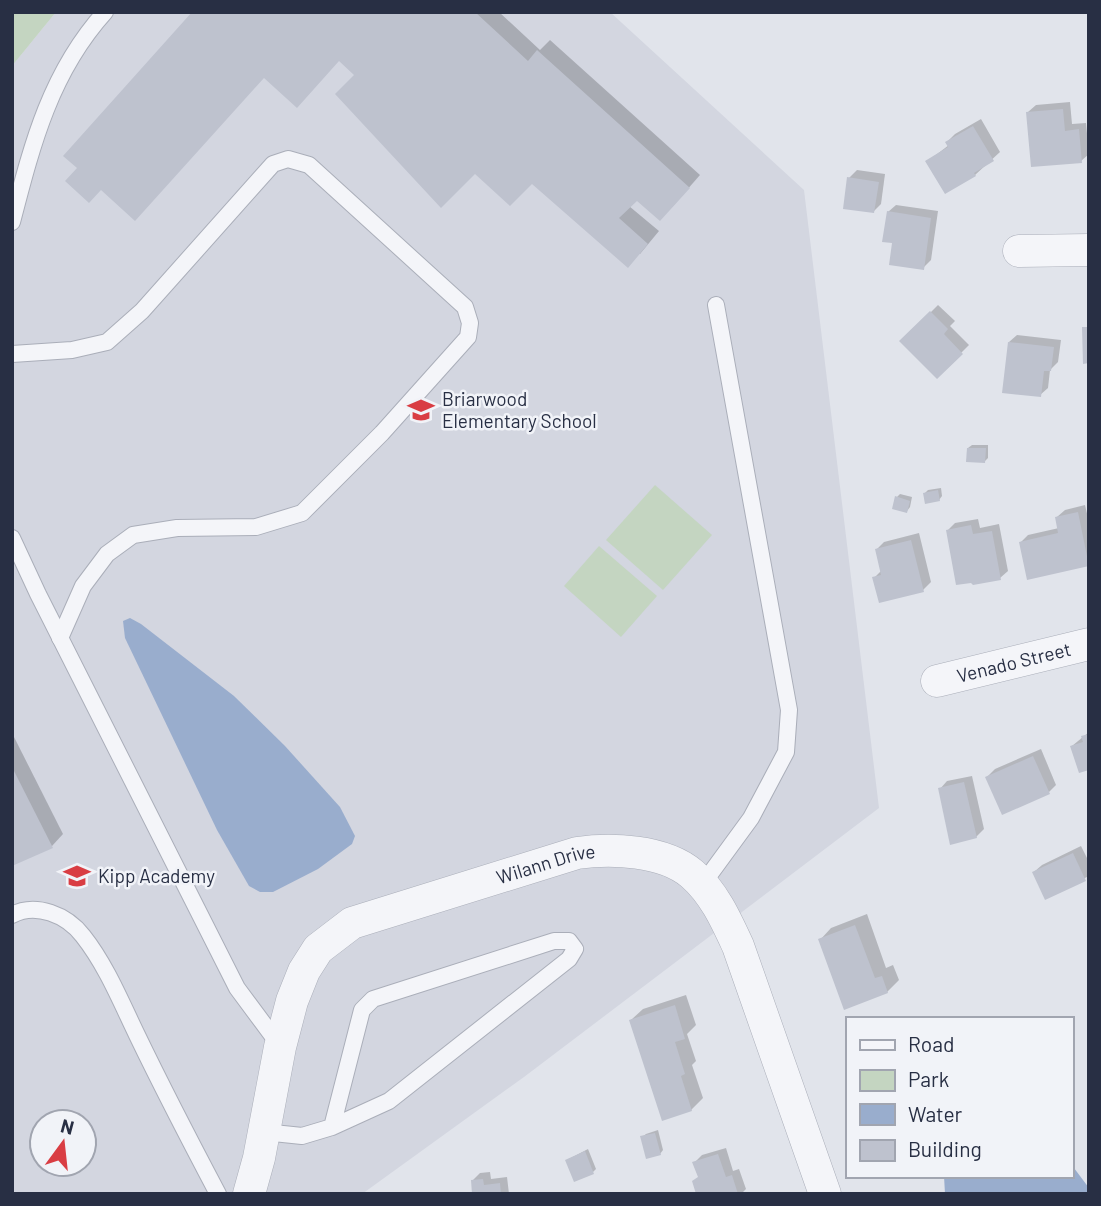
<svg xmlns="http://www.w3.org/2000/svg" width="1101" height="1206" viewBox="0 0 1101 1206" font-family="Barlow,sans-serif">
<rect width="100%" height="100%" fill="#e1e4eb"/>
<path fill="#d3d6e0" fill-rule="evenodd" d="M56,12H610L804,190L879,808L524,1077L362,1194H12V66ZM42,1122H84V1164H42Z"/>
<g fill="#c4d5c1">
<path d="M12,12H56L12,66Z"/>
<path d="M655,485L712,535L663,590L606,540Z"/>
<path d="M599,546L657,596L621,637L564,586Z"/>
</g>
<g fill="#99adcd">
<path d="M130,618L141,624L234,696L285,746L340,807L355,836L352,844L318,869L273,892H260L249,886L217,830L125,638L123,621Z"/>
<path d="M1071,1164L1089,1188V1194H945L944,1176H1071Z"/>
</g>
<g fill="#0003">
<path d="M194,12H499L540,50L550,40L700,175L672,207L637,198L629,206L659,231L640,254L532,182L475,171L340,59Z"/>
<path d="M1070,102L1072,124L1086,123L1089,154L1081,161L1028,112L1036,105Z"/>
<path d="M981,119L1000,152L975,175L928,161L949,145L947,142L955,134Z"/>
<path d="M857,170L885,174L881,204L873,212L849,178Z"/>
<path d="M896,205L938,211L931,260L923,268L894,242L888,212Z"/>
<path d="M938,305L955,321L950,326L969,345L937,377L902,341Z"/>
<path d="M1017,335L1061,340L1058,362L1050,370L1048,388L1040,395L1009,342Z"/>
<path d="M972,445H988V458L985,461L968,448Z"/>
<path d="M941,488L942,496L939,500L925,493L928,490Z"/>
<path d="M900,494L912,497L910,507L907,511L897,497Z"/>
<path d="M1085,505L1089,522V565L1029,578L1021,542L1028,535L1059,528L1057,517L1065,510Z"/>
<path d="M978,519L980,528L999,524L1008,571L1000,578L947,531L955,523Z"/>
<path d="M919,533L931,582L923,590L874,578L882,570L877,549L884,542Z"/>
<path d="M1089,732V768L1072,746Z"/>
<path d="M12,733L63,834L52,846L12,864Z"/>
<path d="M1041,749L1056,785L1049,792L987,777L995,769Z"/>
<path d="M972,776L984,829L976,837L940,789L947,781Z"/>
<path d="M1081,846L1089,862V876L1046,897L1034,872L1042,865Z"/>
<path d="M867,914L886,968L893,965L899,980L887,992L820,940L831,928Z"/>
<path d="M686,995L696,1025L687,1034L696,1061L692,1065L703,1098L691,1110L631,1020L643,1009Z"/>
<path d="M658,1130L663,1150L660,1154L642,1137L646,1134Z"/>
<path d="M726,1148L733,1171L739,1169L746,1189L742,1193L698,1194L699,1176L694,1163L702,1155Z"/>
<path d="M588,1149L596,1169L593,1172L567,1160Z"/>
<path d="M490,1172L491,1179L507,1177L509,1194H474L472,1181L480,1173Z"/>
</g>
<g fill="#bec2ce">
<path d="M192,12H475L528,61L537,50L690,188L660,221L637,201L619,218L648,244L628,268L532,184L510,206L475,174L441,208L335,94L354,75L339,61L297,108L264,78L135,221L101,190L89,203L65,181L77,168L63,156Z"/>
<path d="M1063,109L1065,131L1079,129L1082,163L1031,167L1026,112Z"/>
<path d="M973,126L994,161L974,173L976,176L945,194L925,161L948,147L945,142Z"/>
<path d="M847,177L879,182L874,213L843,209Z"/>
<path d="M887,211L931,218L924,270L889,265L892,243L882,242Z"/>
<path d="M930,311L948,329L944,334L963,354L937,379L899,341Z"/>
<path d="M1082,327H1089V363L1083,364Z"/>
<path d="M1008,342L1054,347L1051,371H1044L1041,397L1002,393Z"/>
<path d="M967,448H986L985,463L966,462Z"/>
<path d="M938,490L940,501L925,504L923,493Z"/>
<path d="M895,496L910,501L907,513L892,509Z"/>
<path d="M1078,512L1089,566L1027,580L1019,542L1058,533L1055,517Z"/>
<path d="M971,525L973,534L992,531L1001,580L973,585L971,583L956,585L946,530Z"/>
<path d="M911,540L924,592L879,603L872,577L881,575L875,549Z"/>
<path d="M1089,734V770L1079,773L1070,746L1083,742L1081,736Z"/>
<path d="M1033,756L1050,794L1002,815L985,777Z"/>
<path d="M12,767L53,848L12,866Z"/>
<path d="M964,782L977,838L950,845L938,788Z"/>
<path d="M1073,853L1086,881L1045,900L1032,872Z"/>
<path d="M855,925L875,978L882,976L888,993L844,1010L818,939Z"/>
<path d="M675,1005L685,1039L675,1042L685,1074L681,1076L692,1111L662,1121L629,1020Z"/>
<path d="M655,1133L661,1155L646,1159L640,1136Z"/>
<path d="M585,1151L594,1174L574,1182L565,1160Z"/>
<path d="M718,1154L726,1177L732,1175L738,1194H696L692,1181L698,1177L692,1162Z"/>
<path d="M483,1179L484,1185L500,1183L501,1194H472L471,1180Z"/>
</g>
<g fill="none" stroke-linecap="round" stroke-linejoin="round">
<g stroke="#aaaeb9" stroke-width="18">
<g id="service">
<path d="M12,222C32,145 50,73 105,12"/>
<path d="M12,354L72,350L107,342L142,311L273,164L288,159L309,165L465,307L470,323L468,337L382,433L302,513L256,527L177,528L133,535L107,554L83,586L60,638"/>
<path d="M12,538L38,594L237,988L280,1046"/>
<path d="M702,885L751,818L786,752L789,710L716,305"/>
<path d="M12,915C36,902 67,915 83,936C106,965 121,1002 137,1035C163,1089 190,1141 218,1194"/>
<path d="M264,1132L302,1136L332,1127L389,1101L569,959L575,949L569,941H554L373,999L362,1010L332,1127"/>
</g>
</g>
<g stroke="#aaaeb9" stroke-width="33">
<g id="minor">
<path d="M1019,251L1089,250"/>
<path id="s1" d="M937,681L1089,644"/>
<path id="s2" d="M249,1194L259,1158L280,1047L292,1001L304,971L318,949L352,923L577,853C611,848 664,850 692,874C714,893 726,920 738,946L825,1194"/>
</g>
</g>
<use href="#service" stroke="#f4f5f9" stroke-width="16"/>
<use href="#minor" stroke="#f4f5f9" stroke-width="32"/>
</g>
<defs>
<g id="school-bare" transform="scale(2.1)"><path d="M0-5L7-2L0 1L-7-2ZM-4 1L0 2.5L4 1V4Q0 6-4 4Z" fill="#d93d43" stroke="#f1f3f8" stroke-width="2.5" paint-order="stroke"/></g>
</defs>
<g fill-rule="evenodd">
<use href="#school-bare" x="421" y="410"/>
<use href="#school-bare" x="77" y="876"/>
</g>
<g text-anchor="middle" stroke-width="5" stroke-linejoin="round" paint-order="stroke">
<g font-size="19" fill="#282f44" stroke="#f1f3f8" text-anchor="start">
<text x="442" y="406">Briarwood<tspan x="442" dy="22">Elementary School</tspan></text>
<text x="98" y="883">Kipp Academy</text>
</g>
<g font-size="19" fill="#282f44" stroke="#f1f3f8">
<text dy="7" stroke="none"><textPath href="#s1" startOffset="79">Venado Street</textPath></text>
<text dy="7" stroke="none"><textPath href="#s2" startOffset="502">Wilann Drive</textPath></text>
</g>
</g>
<rect width="1101" height="1206" fill="none" stroke="#282f44" stroke-width="28"/>
<rect x="846" y="1017" width="228" height="161" fill="#f1f3f8" stroke="#a1a5b0" stroke-width="2"/>
<rect x="860" y="1040" width="35" height="10" fill="#f4f5f9" stroke="#a1a5b0" stroke-width="2"/>
<text x="908" y="1052" font-size="21" fill="#282f44">Road</text>
<rect x="860" y="1070" width="35" height="21" fill="#c4d5c1" stroke="#a1a5b0" stroke-width="2"/>
<text x="908" y="1087" font-size="21" fill="#282f44">Park</text>
<rect x="860" y="1104" width="35" height="21" fill="#99adcd" stroke="#a1a5b0" stroke-width="2"/>
<text x="908" y="1122" font-size="21" fill="#282f44">Water</text>
<rect x="860" y="1140" width="35" height="21" fill="#bec2ce" stroke="#a1a5b0" stroke-width="2"/>
<text x="908" y="1157" font-size="21" fill="#282f44">Building</text>
<g transform="translate(63 1143) rotate(15)"><circle r="33" fill="#f1f3f8" stroke="#a1a5b0" stroke-width="2"/>
<path d="M0-5L12 26L0 18L-12 26Z" fill="#d93d43"/>
<text y="-10" font-size="19" font-weight="bold" text-anchor="middle" fill="#282f44">N</text>
</g>
</svg>
